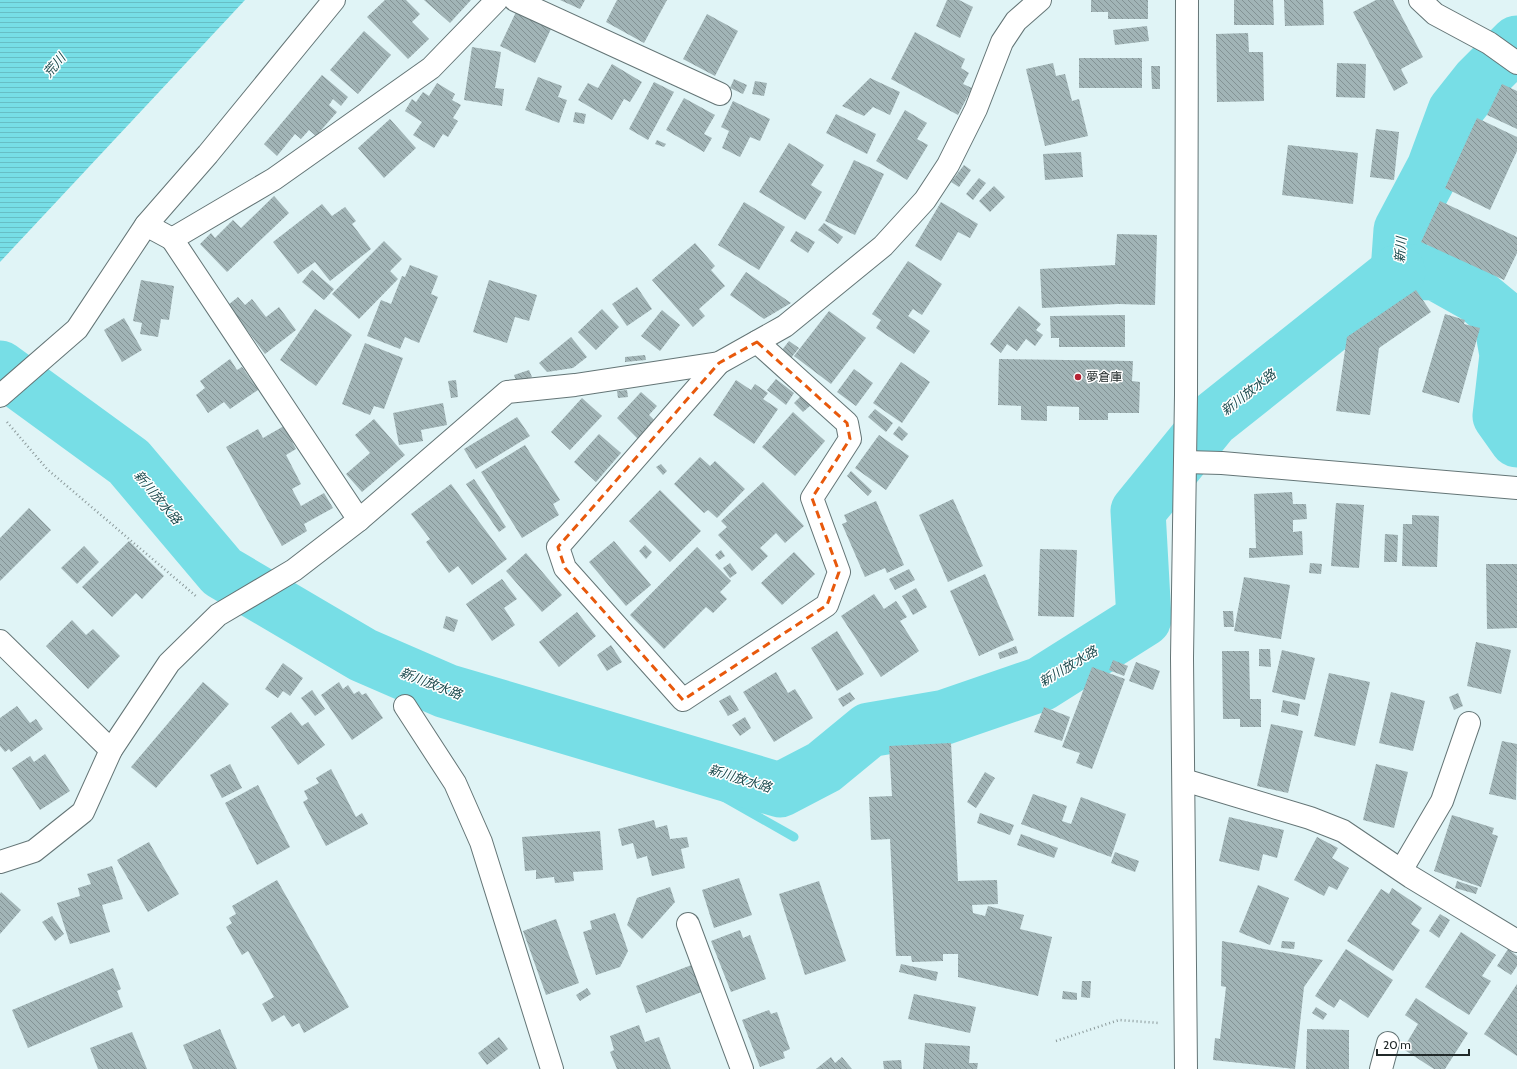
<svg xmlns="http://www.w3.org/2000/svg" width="1517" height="1069" viewBox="0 0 1517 1069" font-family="Cabin,'Noto Sans JP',sans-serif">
<defs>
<pattern id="water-rules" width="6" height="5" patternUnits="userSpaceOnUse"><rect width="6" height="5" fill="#77dee6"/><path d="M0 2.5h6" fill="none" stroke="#67bec5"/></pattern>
<pattern id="building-back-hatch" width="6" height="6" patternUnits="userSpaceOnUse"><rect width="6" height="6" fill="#a1b4b6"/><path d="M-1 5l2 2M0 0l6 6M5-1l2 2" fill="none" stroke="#839294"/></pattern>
</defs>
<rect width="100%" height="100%" fill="#e0f4f6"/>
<path fill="url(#water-rules)" d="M0,0H245L0,262Z"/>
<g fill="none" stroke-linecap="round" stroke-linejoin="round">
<path stroke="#77dee6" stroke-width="9" d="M699,765L713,791L794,837"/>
<g stroke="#77dee6" stroke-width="55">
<path d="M1398,272L1401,230L1434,168L1455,111L1478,82L1517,43"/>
<path d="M1398,272L1436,273L1477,296L1500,315L1507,355L1500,416L1517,440"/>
<path d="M0,368L129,462L222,572L363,655L446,691L780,790L824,767L869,730L945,717L1041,684L1144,619L1138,511L1212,420L1398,272"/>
</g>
</g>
<g fill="url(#building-back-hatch)">
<path d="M385,0H406L420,14L412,22L429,39L408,59L367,17Z"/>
<path d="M424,0H471L450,23Z"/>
<path d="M560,0H585L580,9Z"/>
<path d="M617,0H667L644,43L606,22Z"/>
<path d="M947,0H959L973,7L960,38L936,26Z"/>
<path d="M1091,0H1148V19H1108V12H1091Z"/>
<path d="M1234,0H1273L1274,25H1234Z"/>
<path d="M1284,0H1323L1324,25L1285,26Z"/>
<path d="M1376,0H1393L1423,57L1401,69L1408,83L1394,91L1353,12Z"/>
<path d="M516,12L551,29L535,63L500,46Z"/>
<path d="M707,14L738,31L715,76L683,59Z"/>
<path d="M1147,26L1149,41L1115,45L1113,30Z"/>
<path d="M364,31L391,55L358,94L330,70Z"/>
<path d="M915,32L965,59L961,68L969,73L963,84L972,88L958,115L891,79Z"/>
<path d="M1248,33L1249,52H1263L1264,101L1217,102L1216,34Z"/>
<path d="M472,47L501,52L495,88L504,89L502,106L464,100Z"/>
<rect x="1079" y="58" width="63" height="30"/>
<path d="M1053,63L1056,76L1065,74L1072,101L1079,99L1088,136L1045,146L1026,69Z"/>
<path d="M1337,63L1366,64L1365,98L1336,97Z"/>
<path d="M612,64L642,82L630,102L624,99L612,120L578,100L588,83L598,88Z"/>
<path d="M1151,66H1160V89H1152Z"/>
<path d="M322,75L348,97L341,106L333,99L329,105L337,112L316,136L309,130L301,139L295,134L277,156L264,144Z"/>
<path d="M538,77L562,86L558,97L567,100L559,123L525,110Z"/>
<path d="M870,78L900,92L890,115L873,107L864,116L842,106Z"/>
<path d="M734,79L747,85L743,94L730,88Z"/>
<path d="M755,81L767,83L764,96L752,94Z"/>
<path d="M654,82L674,92L648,140L629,129Z"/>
<path d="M437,83L455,94L452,100L461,105L453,118L458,121L448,137L443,134L434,148L413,135L422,122L405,111L412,99L416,102L423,92L429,96Z"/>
<path d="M1502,84L1517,91V129L1487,115Z"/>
<path d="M684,98L715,115L704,134L712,138L704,152L666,130Z"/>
<path d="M733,101L770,119L760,141L750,137L740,157L722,148L729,131L721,127Z"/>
<path d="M905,110L927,123L917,139L928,145L907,180L876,161Z"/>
<path d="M575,112L586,114L584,124L573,122Z"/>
<path d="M836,114L876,134L867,154L826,133Z"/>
<path d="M1477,118L1517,137V151L1490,210L1445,188Z"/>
<path d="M390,119L416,148L384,178L358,148Z"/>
<path d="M1376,129L1399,132L1394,180L1370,177Z"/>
<path d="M657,140L666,144L664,147L655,144Z"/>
<path d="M789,143L824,165L811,185L822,192L805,220L759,192Z"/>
<path d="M1288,145L1358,153L1353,204L1282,195Z"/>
<path d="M1081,152L1083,177L1045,180L1043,154Z"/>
<path d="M854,160L884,174L855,235L825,221Z"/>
<path d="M964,165L971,170L959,187L951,182Z"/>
<path d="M979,178L986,183L973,200L966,194Z"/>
<path d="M994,186L1005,197L990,212L979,201Z"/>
<path d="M274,196L289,213L227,272L200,244L211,233L215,238L233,220L241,228Z"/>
<path d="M1440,201L1517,237V253L1504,280L1421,242Z"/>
<path d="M744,202L785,227L759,270L718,245Z"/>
<path d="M941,202L978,224L970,238L958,232L941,261L915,246Z"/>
<path d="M322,204L332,216L345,207L356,221L352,224L371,249L330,281L315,262L298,274L273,242Z"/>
<path d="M824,223L843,237L838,244L818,230Z"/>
<path d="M796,231L815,242L808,253L790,241Z"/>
<path d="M1117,234L1157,235L1155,305L1118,304L1042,308L1040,269L1115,265Z"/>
<path d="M384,241L402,259L390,271L398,279L359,319L332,294Z"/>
<path d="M695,243L715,266L711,270L725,286L699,309L705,316L693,327L652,280Z"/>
<path d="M908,261L942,284L922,315L913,309L908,316L930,331L914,354L876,328L881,320L872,314Z"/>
<path d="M410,265L438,276L431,294L438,297L419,343L405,337L400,349L367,336L381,300L391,304L402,276L405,277Z"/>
<path d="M312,270L334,289L324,300L302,282Z"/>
<path d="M746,272L791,303L764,319L730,295Z"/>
<path d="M141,280L174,286L169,320L161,319L158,337L140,334L142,323L133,321Z"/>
<path d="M489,280L537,295L529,321L515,317L507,343L473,332Z"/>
<path d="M637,287L652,309L627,326L612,304Z"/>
<path d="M1416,290L1431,312L1379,348L1370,415L1336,411L1347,337Z"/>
<path d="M238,297L245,305L252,299L266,317L279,307L296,330L265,354L228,305Z"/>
<path d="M1019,306L1041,324L1036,330L1043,335L1035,346L1026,339L1017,351L1007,344L1001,353L990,344Z"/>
<path d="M315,309L352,335L316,386L280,360Z"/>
<path d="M602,309L619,327L596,350L578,332Z"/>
<path d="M662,310L680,325L660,351L641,336Z"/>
<path d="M829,311L866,338L831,384L794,356Z"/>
<path d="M1445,314L1465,320L1464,324L1480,328L1459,403L1422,392Z"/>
<path d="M1125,315V347H1059V338H1051L1050,316Z"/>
<path d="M124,318L142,350L122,362L104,330Z"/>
<path d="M571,337L587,357L573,368L547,372L539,363Z"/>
<path d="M789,341L799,348L791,358L782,350Z"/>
<path d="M365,343L403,358L384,409L374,406L370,415L342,404Z"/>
<path d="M645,355L646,360L625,362V357Z"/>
<path d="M230,359L237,370L242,367L258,390L230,409L224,402L208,413L196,395L205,388L200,381Z"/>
<path d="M999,359L1133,361L1132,381L1140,382L1139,413H1108V420H1079V407L1047,406V421L1021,420V406L998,405Z"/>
<path d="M901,362L930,382L902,423L873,403Z"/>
<path d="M854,369L873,383L856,406L837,392Z"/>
<path d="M529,370L532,377L517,383L514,375Z"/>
<path d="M776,379L794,393L786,405L767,390Z"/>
<path d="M456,380L458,397L451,398L448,381Z"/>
<path d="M736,380L751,390L755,384L768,393L763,399L778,409L754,444L713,415Z"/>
<path d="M627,390L628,397L618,398L617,391Z"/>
<path d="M641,392L657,406L649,415L655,421L638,439L617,418Z"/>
<path d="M802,395L811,405L803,412L794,403Z"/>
<path d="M582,398L602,416L570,450L551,432Z"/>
<path d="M443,403L447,425L421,430L423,441L399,445L393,413Z"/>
<path d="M875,409L893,423L886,432L868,417Z"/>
<path d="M793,412L825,441L795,476L762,447Z"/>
<path d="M517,417L530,436L476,469L464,449Z"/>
<path d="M374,419L405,455L362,492L346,474L370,453L355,435Z"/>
<path d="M284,426L296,449L286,455L301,484L292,489L301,506L324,493L333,508L304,524L307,531L282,546L226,447L258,429L263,438Z"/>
<path d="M899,426L908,434L902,441L893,434Z"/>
<path d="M599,434L621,453L596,482L574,462Z"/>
<path d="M879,435L909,456L886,490L855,468Z"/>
<path d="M525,445L560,500L553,504L559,515L522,538L481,472Z"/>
<path d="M700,457L710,466L715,461L745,489L717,518L708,510L704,513L674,484Z"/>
<path d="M661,464L667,471L663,475L656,467Z"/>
<path d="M851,471L872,491L868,496L847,476Z"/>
<path d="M474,479L506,527L499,532L466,484Z"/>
<path d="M763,482L804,526L785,543L776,533L760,548L768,556L752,571L718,535L727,527L721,521Z"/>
<path d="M451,484L507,559L472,585L458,566L449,573L426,542L430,539L411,514Z"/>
<path d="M660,490L701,531L670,562L629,521Z"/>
<path d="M1292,492L1293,504H1306L1307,519L1293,520V532L1302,531L1303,555L1249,558V548H1256L1254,494Z"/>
<path d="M953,499L983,566L948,582L919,515Z"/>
<path d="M876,501L904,565L887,573L885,568L865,577L842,524L847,522L844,515Z"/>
<path d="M1336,503L1364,505L1359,568L1331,566Z"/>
<path d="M29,508L51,530L0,581V538Z"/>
<path d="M1412,515L1439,516L1437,567L1402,566L1403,524H1412Z"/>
<path d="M1385,534L1398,535L1397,562H1384Z"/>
<path d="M129,541L164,576L142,599L136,593L112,617L82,587Z"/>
<path d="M614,541L651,585L626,606L589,562Z"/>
<path d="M645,545L652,552L646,559L639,551Z"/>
<path d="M84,546L99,562L77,584L61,568Z"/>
<path d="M697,547L731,581L720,592L727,599L713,613L706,607L664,649L630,615Z"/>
<path d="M1040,549L1077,550L1074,617L1038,616Z"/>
<path d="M721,550L725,556L719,560L715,555Z"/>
<path d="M794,552L815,574L782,605L761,583Z"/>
<path d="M526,553L562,595L542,612L506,571Z"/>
<path d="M730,563L737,573L730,578L723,568Z"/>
<path d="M1310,563L1322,564L1321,574L1309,573Z"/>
<path d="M1486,564H1517V628L1487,629Z"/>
<path d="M909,569L915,580L895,590L889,579Z"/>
<path d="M985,574L1014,640L979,656L950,591Z"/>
<path d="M1244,577L1290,585L1281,639L1234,631Z"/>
<path d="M502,579L517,599L504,608L515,625L492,641L466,604Z"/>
<path d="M916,588L927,607L913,615L902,596Z"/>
<path d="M874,594L884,609L896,601L907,617L900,621L919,651L881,677L841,616Z"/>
<path d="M1223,611H1233L1234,627H1224Z"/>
<path d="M577,612L596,636L559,667L539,642Z"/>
<path d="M446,616L458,620L454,632L443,628Z"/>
<path d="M72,620L86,635L93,629L120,656L88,689L46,646Z"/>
<path d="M837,631L864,674L837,691L811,648Z"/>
<path d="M1476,642L1511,650L1501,694L1467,686Z"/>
<path d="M611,645L622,662L607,671L597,655Z"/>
<path d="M1016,646L1018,653L1000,659L998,653Z"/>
<path d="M1259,649H1270L1271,667L1259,666Z"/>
<path d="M1282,650L1315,658L1305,700L1272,692Z"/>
<path d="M1222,651H1249L1250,699H1261V727H1240V719H1223Z"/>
<path d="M1113,660L1128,666L1124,676L1109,670Z"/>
<path d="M1136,662L1160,671L1153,690L1129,681Z"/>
<path d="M283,663L303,678L290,696L283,691L278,698L265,689Z"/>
<path d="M1092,667L1125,679L1092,769L1076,763L1080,753L1062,747Z"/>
<path d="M776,672L788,693L795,689L813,718L774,742L743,692Z"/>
<path d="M1329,673L1370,682L1355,746L1314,736Z"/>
<path d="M203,682L229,704L156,788L131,767Z"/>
<path d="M339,682L343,689L348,685L354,694L359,691L362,695L366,693L383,718L352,740L321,695Z"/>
<path d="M312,690L325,709L315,716L301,698Z"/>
<path d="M850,692L855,699L843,707L838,699Z"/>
<path d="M1391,692L1425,701L1413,751L1379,743Z"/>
<path d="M1458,693L1463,706L1454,710L1449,697Z"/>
<path d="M730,695L739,710L728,716L719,701Z"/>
<path d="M1283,700L1300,704L1298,716L1281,712Z"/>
<path d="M17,706L30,723L36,719L43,729L11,752L9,749L5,752L0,746V718Z"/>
<path d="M1044,707L1070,717L1062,741L1034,732Z"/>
<path d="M291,712L302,726L308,722L325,745L298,765L271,727Z"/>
<path d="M745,717L751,728L740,736L732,725Z"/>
<path d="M1271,724L1303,731L1288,793L1257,786Z"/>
<path d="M1502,741L1517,744L1516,800L1489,794Z"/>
<path d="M951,743L958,881L997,880L998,904L972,905L973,913L985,916L988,906L1024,915L1020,929L1052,937L1038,996L958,977V954H943V961L912,962L911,956H896L890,839L871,840L869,797L892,796L889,746Z"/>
<path d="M45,754L70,791L40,810L12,768L30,756L34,762Z"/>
<path d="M230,764L242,788L222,798L210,775Z"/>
<path d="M1376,764L1408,772L1394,828L1363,820Z"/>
<path d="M331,769L356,817L362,813L368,824L326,846L303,802L308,799L304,791L319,783L316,778Z"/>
<path d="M985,772L995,778L976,808L967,802Z"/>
<path d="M258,785L290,847L257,865L225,803Z"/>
<path d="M1033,794L1067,806L1062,821L1071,824L1081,797L1126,814L1111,857L1021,824Z"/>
<path d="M980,813L1014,825L1010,835L977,823Z"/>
<path d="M1452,815L1494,828L1492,834L1498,836L1481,887L1434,871Z"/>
<path d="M1229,817L1284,830L1277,858L1263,854L1259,871L1219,861Z"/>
<path d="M654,820L656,828L667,825L670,839L687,837L689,847L681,849L685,868L652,876L647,856L637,859L633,843L622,846L618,829Z"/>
<path d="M600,831L603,870L573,872L574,881L555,883L554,877L536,879V870L525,871L522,837Z"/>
<path d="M1021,834L1058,848L1054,858L1017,845Z"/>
<path d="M1317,837L1338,848L1332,858L1349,868L1337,890L1329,886L1324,896L1294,880Z"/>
<path d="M149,842L179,894L148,912L117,860Z"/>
<path d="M1115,852L1139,861L1135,872L1111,863Z"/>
<path d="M112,866L123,899L102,905L110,932L70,944L57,903L80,896L78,888L91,884L87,874Z"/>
<path d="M739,878L752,915L714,928L702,890Z"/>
<path d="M277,880L349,1007L304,1033L299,1023L292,1027L284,1015L272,1022L262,1004L274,997L248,951L242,955L226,927L232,923L229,918L236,914L232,906Z"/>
<path d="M819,881L846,961L805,975L779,894Z"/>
<path d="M1457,881L1478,888L1476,894L1455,888Z"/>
<path d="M1258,885L1289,898L1270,945L1239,932Z"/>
<path d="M670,887L675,902L642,939L627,925L637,898Z"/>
<path d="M1392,888L1422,908L1411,924L1420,930L1393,971L1347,941L1381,889L1389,894Z"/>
<path d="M1,892L21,910L0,934V894Z"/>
<path d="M615,913L628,951L620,967L596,975L583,932L592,929L590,921Z"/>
<path d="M1440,914L1450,920L1439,938L1429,931Z"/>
<path d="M52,916L64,934L55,941L42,922Z"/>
<path d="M556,919L579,983L546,995L523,931Z"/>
<path d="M740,930L743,938L750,935L766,979L731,992L711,941Z"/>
<path d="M1461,932L1496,955L1482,976L1491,981L1469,1015L1425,987Z"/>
<path d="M1222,941L1323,960L1304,987L1295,1069L1213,1060L1215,1038L1220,1039L1226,987L1221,986Z"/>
<path d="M1282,941L1295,942L1294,949L1281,948Z"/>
<path d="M1346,949L1393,980L1368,1018L1340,999L1334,1008L1315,996Z"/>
<path d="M1508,949L1517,956V966L1511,975L1497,966Z"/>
<path d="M697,963L707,990L646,1013L636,986Z"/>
<path d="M901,964L938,972L936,981L899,972Z"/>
<path d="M113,968L121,989L117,991L123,1007L28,1048L12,1010Z"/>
<path d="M1082,981H1091L1090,998L1081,997Z"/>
<path d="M1517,984V1056L1484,1034Z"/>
<path d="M587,988L591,994L580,1001L576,995Z"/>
<path d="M1063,991L1077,993V1000L1062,999Z"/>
<path d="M914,994L976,1007L970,1033L908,1019Z"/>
<path d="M1416,998L1468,1033L1445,1069H1434L1403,1049L1418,1024L1405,1015Z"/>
<path d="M1316,1007L1327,1014L1323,1020L1312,1013Z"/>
<path d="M769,1010L771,1014L777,1012L790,1049L783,1052L785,1058L760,1067L742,1020Z"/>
<path d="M639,1025L645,1042L659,1037L671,1069H617L610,1052L614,1050L610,1036Z"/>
<path d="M220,1029L237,1069H193L183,1045Z"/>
<path d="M1307,1029L1349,1030V1069H1306Z"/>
<path d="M132,1032L147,1069H98L90,1048Z"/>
<path d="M499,1037L508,1049L487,1065L478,1053Z"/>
<path d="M925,1043L970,1046L969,1063H978L977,1069H923Z"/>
<path d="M831,1057L835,1063L842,1057L852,1069H816Z"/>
<path d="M901,1060L902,1069H884L883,1061Z"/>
</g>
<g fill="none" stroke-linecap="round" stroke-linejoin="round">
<g stroke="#647576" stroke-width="24">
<g id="minor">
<path d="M515,0L720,94"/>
<path d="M1420,0L1435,14L1489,43L1517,63"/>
<path d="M146,225L208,154L334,0"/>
<path d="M172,239L359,520"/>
<path d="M719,363L558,547L565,568L683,700L827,605L839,572L812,498L850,439L847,423L757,342"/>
<path d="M0,396L77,329L146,225L172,239L274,179L431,68L497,0"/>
<path d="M0,641L111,750"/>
<path d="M405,706L455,783L481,842L552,1069"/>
<path d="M1184,780L1310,818L1343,831L1411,877L1517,941"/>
<path d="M0,862L34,851L83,812L111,750L169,663L218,615L294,570L359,520L507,392L575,385L719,363L785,326L883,246L925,200L948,165L976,109L1002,42L1016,21L1040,0"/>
<path d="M1402,869L1442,801L1469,723"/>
<path d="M688,924L742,1069"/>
<path d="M1381,1069L1388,1043"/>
</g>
</g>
<g stroke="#647576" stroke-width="24">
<g id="tertiary">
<path d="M1185,462L1222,463L1517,488"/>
<path d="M1186,1069L1182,658L1186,395L1187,0"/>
</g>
</g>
<g stroke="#8a9899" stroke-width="2.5" stroke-dasharray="1 3" stroke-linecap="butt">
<path d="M7,422L47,469L197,597"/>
<path d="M1056,1041L1119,1020L1159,1023"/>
</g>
<use href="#minor" stroke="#fff" stroke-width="22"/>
<use href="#tertiary" stroke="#fff" stroke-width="22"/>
</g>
<path fill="none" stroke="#e8590c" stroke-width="3" stroke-dasharray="8 5" stroke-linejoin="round" d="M757,342L847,423L850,439L812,498L839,572L827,605L683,700L565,568L558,547L719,363Z"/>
<circle fill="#b52334" stroke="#fff" stroke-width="1.5" cx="1078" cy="377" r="4"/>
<g text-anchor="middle" stroke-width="3" stroke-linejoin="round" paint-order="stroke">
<g font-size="12" fill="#212929" stroke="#fff" text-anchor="start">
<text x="1086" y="381">夢倉庫</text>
</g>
<g font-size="13" font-style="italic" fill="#1b4a4d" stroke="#fff">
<text transform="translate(54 65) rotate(-50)" y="5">荒川</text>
<text transform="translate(1400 250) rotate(-86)" y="5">新川</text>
<text transform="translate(1248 392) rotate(-38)" y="5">新川放水路</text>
<text transform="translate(158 497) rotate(50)" y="5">新川放水路</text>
<text transform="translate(1068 666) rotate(-31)" y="5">新川放水路</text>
<text transform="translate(431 683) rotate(21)" y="5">新川放水路</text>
<text transform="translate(740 778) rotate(17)" y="5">新川放水路</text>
</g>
</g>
<path d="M1377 1049v6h92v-6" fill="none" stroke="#212929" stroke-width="2"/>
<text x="1383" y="1049" font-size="12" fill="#212929" stroke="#ffffff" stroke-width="3" paint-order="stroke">20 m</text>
</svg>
